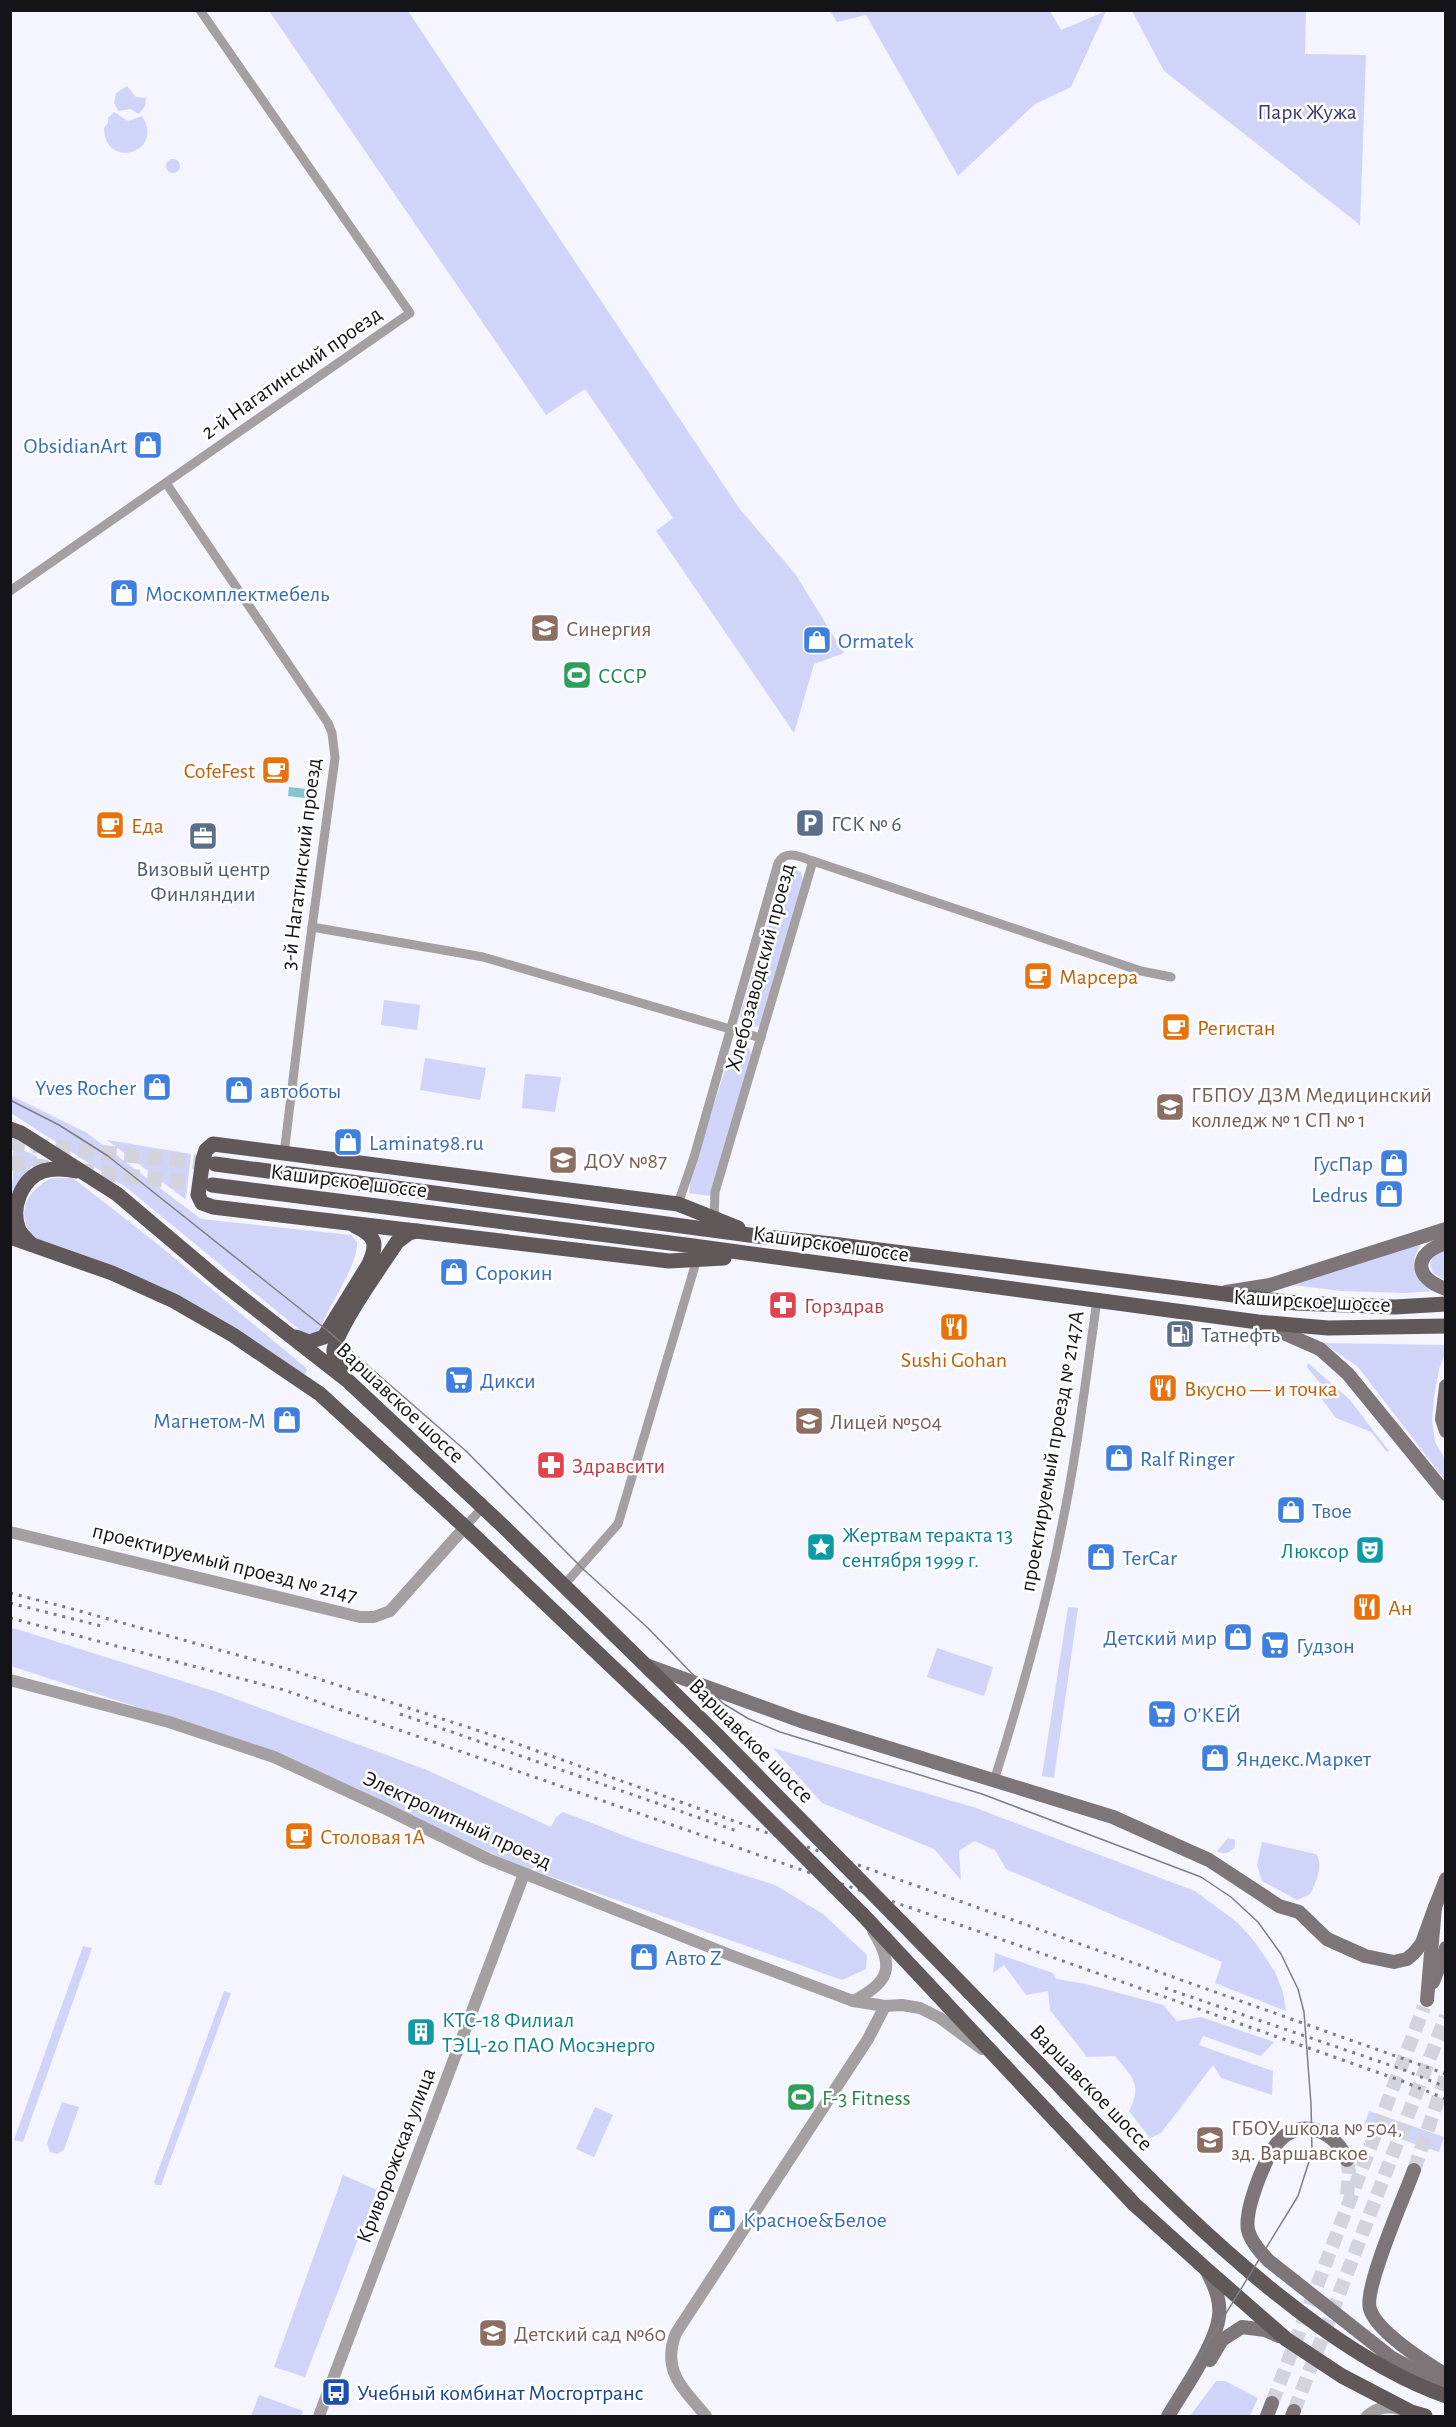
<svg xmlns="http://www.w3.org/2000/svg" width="1456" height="2427" viewBox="0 0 1456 2427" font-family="'Alegreya Sans',sans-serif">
<rect width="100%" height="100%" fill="#f4f5fe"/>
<g fill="#d0d4f8">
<path d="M269,11H408L739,508L796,575L844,653L814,664L794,733L656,531L673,518L585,389L546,415Z"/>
<path d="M830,11H1050L1061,30L1106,11L1071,87L1035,104L958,176L866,15L837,22Z"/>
<path d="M1132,11H1306L1305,54L1366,55L1360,225L1164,71Z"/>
<path d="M127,86L136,97L146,98L145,106L139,114L130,109L118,111L114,103L116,93Z"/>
<path d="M114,112L128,121L142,116C166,152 105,171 104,128L108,123V118Z"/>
<circle cx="173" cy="166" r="7"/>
<path d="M790,868L801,872L803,882L760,1026L749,1028L741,1024L740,1015L783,875Z"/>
<path d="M384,1000L420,1005L417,1030L381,1025Z"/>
<path d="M735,1046L749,1048L752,1057L710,1196L689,1193L691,1175L731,1052Z"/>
<path d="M425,1058L486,1068L480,1100L420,1090Z"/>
<path d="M525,1074L561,1077L555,1112L522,1108Z"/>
<path d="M10,1095L87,1133L201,1219L351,1235L357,1242C359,1264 328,1306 319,1331L312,1335L301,1331L127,1188L11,1113Z"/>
<path d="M107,1140L191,1154L186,1198L185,1199Z"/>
<path d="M13,1146L37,1156V1160L18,1184L11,1204L13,1172Z"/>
<path d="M52,1178H73L155,1242L305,1367L307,1370L304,1375L228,1326L37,1241C14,1217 24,1191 52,1178Z"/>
<path d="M1422,1243C1406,1268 1415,1274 1436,1291L1405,1293L1341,1291L1293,1285Z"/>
<path d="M1445,1248V1280L1433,1273L1430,1264L1435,1254Z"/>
<path d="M1323,1343L1445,1345V1354L1439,1369L1434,1397L1432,1420L1435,1442L1445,1459V1480L1358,1367Z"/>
<path d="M1308,1363L1350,1400L1389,1451L1387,1452L1371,1432L1336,1418L1321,1398L1327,1392L1307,1367Z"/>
<path d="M1068,1607L1078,1608L1054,1778L1042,1776Z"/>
<path d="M10,1627L217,1692L427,1770L551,1827L556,1817L563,1812L638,1841L775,1885L823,1914L867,1955L866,1969L842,1980L535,1871L538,1864L529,1871L275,1752L11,1666Z"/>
<path d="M937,1648L993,1667L984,1696L927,1677Z"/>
<path d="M773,1748L976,1808L1195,1891L1238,1923L1255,1942L1275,1972L1283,1992L1286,2011L1215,1983L1222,1962L1006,1869L995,1850L974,1841L959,1851L961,1880L934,1849L822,1803Z"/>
<path d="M1228,1838L1235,1840V1847C1230,1853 1224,1855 1217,1851Z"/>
<path d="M1262,1842L1316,1854C1324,1864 1316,1883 1310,1894L1297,1900L1262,1881L1257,1865Z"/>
<path d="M83,1946L92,1948L23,2142L14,2140Z"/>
<path d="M995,1953L1053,1973L1056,1979L1086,1984L1163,2005L1177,2021L1201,2017L1274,2042L1261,2056L1203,2036L1199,2045L1273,2071L1272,2095L1221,2078L1213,2065L1161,2133L1150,2138L1129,2111C1143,2084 1132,2077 1115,2056L1087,2057L1050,2010L1048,1991L1026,1995L1004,1965L993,1973Z"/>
<path d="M224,1991L231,1993L161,2185H156L154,2182Z"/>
<path d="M62,2102L79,2107L64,2150L57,2154L50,2152L47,2143Z"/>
<path d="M595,2107L613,2115L594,2157L576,2149Z"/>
<path d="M1369,2111L1444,2137L1439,2152L1364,2127Z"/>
<path d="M343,2175L377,2190L305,2377L274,2367Z"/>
<path d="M1216,2381H1225L1258,2398L1250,2416H1190Z"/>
<path d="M259,2395L303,2411L301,2416H251Z"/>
</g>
<path fill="#84c5d2" d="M289,787L307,789L305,798L288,796Z"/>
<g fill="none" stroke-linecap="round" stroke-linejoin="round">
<g stroke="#d2d3dc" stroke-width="14" stroke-dasharray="14 7" stroke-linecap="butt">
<path d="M1347,2160L1349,2172L1347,2196"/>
<path d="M1414,2170L1446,2076"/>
<path d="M1272,2403L1424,2007"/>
<path d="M1294,2411L1446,2016"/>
</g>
<g stroke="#d2d3dc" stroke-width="15" stroke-dasharray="15 8" stroke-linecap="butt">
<path d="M10,1143L215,1164"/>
<path d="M10,1163L210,1185"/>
</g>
<g stroke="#a49fa0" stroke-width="9">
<path d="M166,483L328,723L332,733L335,758L307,964L284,1154"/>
<path d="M10,591L410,313L200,10"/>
<path d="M312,927L483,957L761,1038"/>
<path d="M678,1204L694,1157L778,863C786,849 800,857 813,861L1141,971L1171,977"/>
<path d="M714,1218L715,1192L813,861"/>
<path d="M465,1527L482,1508"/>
<path d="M564,1585L618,1524L697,1259"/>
<path d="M994,1781C1020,1698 1044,1615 1061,1530C1077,1454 1086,1377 1097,1300"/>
</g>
<g stroke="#a49fa0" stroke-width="12">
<path d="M10,1532L360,1617H374L390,1611L465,1527"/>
<path d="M10,1680L169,1722L274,1757L384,1808L488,1859L730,1955L853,2001L885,2006L902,2005L920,2008L940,2018L982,2049"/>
<path d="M853,2001C889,1983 896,1967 873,1931"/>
<path d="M319,2416L524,1874"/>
<path d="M706,2416C683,2388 661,2371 676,2333L868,2039L885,2006"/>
<path d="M1367,2416C1379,2407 1385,2406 1400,2409"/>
</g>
<g stroke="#7d7577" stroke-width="14">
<path d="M1446,1243C1413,1253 1413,1278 1446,1289"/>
<path d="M1226,1292L1270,1285L1446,1229"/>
<path d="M1265,1325L1320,1349L1348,1374L1446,1494"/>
<path d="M1446,1386L1442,1419L1446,1431"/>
<path d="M646,1665L801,1721L1113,1817L1209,1860L1279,1906L1299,1912L1327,1939L1365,1956L1394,1962L1407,1959L1414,1953L1422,1943L1435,1907"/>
<path d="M1433,1982L1446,1948"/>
<path d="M1427,2000L1435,1907L1446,1879"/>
<path d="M1347,2160C1337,2133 1304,2116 1280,2140C1266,2154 1244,2210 1248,2230C1251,2242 1260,2252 1269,2261L1392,2358L1446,2387"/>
<path d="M1414,2170C1405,2195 1363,2289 1370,2309C1377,2332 1425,2362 1446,2375"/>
<path d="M1210,2360L1222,2340L1242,2327L1265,2330L1279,2336"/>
<path d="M1168,2416C1183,2391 1216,2344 1219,2316C1221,2300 1214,2285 1207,2271"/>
<path d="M1267,2416L1272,2403"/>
<path d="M1292,2416L1294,2411"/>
</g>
<g stroke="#61585a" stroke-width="15">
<path d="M10,1129L21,1133L117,1194L220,1281L347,1380L504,1527L718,1736"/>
<path d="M215,1164L757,1236L832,1244L1296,1303L1395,1307L1446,1304"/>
<path d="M212,1185L686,1245L1258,1322L1328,1328L1446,1326"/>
<path d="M10,1237L112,1273L174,1301L233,1335L320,1394L465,1527L687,1738"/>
<path d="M31,1244C27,1240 22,1235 19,1230C10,1209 21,1179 43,1171C54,1168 66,1169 76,1171"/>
<path d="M724,1258L669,1261L213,1207L202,1203L198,1195L203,1159L206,1150L213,1144L678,1204L738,1228"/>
<path d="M296,1337L309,1342L324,1337L369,1264C378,1243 376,1236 355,1226"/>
<path d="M344,1375C340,1368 333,1358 334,1350C337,1327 383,1264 397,1242L409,1233L417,1231"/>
<path d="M862,1914L1134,2204L1206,2269L1286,2339L1342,2376L1411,2412L1425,2416"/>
<path d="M893,1914C948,1970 1003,2026 1057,2083C1139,2170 1222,2256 1319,2326C1358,2354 1400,2380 1446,2396"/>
</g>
<path stroke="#7e7f85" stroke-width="1.5" d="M10,1100L59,1125L108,1156L328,1331L466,1451L583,1569L648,1628L705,1687L724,1704L749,1719L780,1732L982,1794L1201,1877L1231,1897L1258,1922L1281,1954L1298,1989L1304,2012L1311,2104L1312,2152L1298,2196L1163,2416"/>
<g stroke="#7e7f85" stroke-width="3" stroke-dasharray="3 6" stroke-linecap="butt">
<path d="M10,1593L69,1608L291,1670L495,1736L1446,2074"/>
<path d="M10,1603L101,1626"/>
<path d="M10,1618L284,1690L1029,1949L1402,2081L1446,2099"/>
<path d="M400,1714L740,1832"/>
<path d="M1165,1988L1404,2070L1446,2087"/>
</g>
<g stroke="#61585a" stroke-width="15">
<path d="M718,1736L893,1914"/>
<path d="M687,1738L862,1914"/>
</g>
</g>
<defs>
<g id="shop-square" transform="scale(1.5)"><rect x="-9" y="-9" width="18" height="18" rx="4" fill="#3f7fe0" stroke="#fff"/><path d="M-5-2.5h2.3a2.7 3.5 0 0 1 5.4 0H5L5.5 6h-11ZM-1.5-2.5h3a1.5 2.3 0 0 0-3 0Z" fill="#fff"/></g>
<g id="university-square" transform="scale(1.5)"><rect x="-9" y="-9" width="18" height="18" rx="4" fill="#8d6e63" stroke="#fff"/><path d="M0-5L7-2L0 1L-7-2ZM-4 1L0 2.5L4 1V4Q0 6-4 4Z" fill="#fff"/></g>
<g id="stadium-square" transform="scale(1.5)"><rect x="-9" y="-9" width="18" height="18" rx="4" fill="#2e9e5b" stroke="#fff"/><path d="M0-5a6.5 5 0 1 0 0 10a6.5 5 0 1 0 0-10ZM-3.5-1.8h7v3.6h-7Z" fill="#fff"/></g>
<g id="cafe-square" transform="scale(1.5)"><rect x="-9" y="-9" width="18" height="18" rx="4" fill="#e8710a" stroke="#fff"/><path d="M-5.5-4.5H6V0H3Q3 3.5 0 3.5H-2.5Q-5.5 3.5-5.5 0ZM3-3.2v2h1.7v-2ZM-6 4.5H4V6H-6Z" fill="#fff"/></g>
<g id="parking-square" transform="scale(1.5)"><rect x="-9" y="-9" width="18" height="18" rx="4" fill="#5c6f8a" stroke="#fff"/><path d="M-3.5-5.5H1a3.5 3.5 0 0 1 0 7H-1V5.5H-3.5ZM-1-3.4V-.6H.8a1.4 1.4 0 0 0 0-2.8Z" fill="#fff"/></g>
<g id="office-square" transform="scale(1.5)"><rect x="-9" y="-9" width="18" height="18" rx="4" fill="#5c6f8a" stroke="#fff"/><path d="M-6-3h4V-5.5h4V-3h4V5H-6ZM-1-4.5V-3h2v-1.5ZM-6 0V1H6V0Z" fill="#fff"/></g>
<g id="school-square" transform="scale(1.5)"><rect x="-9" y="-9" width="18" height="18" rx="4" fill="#8d6e63" stroke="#fff"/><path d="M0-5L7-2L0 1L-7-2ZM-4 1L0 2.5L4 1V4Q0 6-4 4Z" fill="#fff"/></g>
<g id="pharmacy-square" transform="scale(1.5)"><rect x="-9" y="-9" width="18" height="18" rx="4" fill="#e0444e" stroke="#fff"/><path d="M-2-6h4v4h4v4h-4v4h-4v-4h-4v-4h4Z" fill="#fff"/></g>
<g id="restaurant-square" transform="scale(1.5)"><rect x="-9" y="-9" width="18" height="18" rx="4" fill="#e8710a" stroke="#fff"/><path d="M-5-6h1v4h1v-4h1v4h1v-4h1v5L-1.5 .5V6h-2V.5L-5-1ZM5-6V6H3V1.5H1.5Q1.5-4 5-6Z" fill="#fff"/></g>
<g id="fuel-square" transform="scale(1.5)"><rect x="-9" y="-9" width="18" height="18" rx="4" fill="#5c6f8a" stroke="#fff"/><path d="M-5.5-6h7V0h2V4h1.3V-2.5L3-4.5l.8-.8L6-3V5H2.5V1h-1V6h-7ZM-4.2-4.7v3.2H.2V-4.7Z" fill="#fff"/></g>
<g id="supermarket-square" transform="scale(1.5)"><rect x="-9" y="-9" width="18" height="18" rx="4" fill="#3f7fe0" stroke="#fff"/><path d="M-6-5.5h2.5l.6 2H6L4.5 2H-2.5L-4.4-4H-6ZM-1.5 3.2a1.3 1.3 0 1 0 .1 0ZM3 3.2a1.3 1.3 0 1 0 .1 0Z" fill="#fff"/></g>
<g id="sight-square" transform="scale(1.5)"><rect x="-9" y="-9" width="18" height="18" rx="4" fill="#0f9aa8" stroke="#fff"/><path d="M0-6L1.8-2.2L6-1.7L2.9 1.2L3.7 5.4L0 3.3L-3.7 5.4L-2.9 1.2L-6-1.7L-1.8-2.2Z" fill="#fff"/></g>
<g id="theatre-square" transform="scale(1.5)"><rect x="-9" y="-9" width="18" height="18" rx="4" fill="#0f9aa8" stroke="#fff"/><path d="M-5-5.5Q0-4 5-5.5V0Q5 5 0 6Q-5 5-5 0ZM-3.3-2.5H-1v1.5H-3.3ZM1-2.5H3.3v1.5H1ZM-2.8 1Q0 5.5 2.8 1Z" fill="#fff"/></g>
<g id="building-square" transform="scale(1.5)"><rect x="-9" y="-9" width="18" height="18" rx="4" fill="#0f9aa8" stroke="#fff"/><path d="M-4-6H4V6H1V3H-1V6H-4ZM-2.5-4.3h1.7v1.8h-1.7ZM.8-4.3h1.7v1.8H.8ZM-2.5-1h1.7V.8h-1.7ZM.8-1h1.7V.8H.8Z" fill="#fff"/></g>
<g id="bus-square" transform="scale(1.5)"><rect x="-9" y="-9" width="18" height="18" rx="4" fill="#1a4fb4" stroke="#fff"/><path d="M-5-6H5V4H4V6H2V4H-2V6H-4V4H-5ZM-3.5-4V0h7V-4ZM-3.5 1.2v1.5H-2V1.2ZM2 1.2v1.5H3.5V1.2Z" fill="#fff"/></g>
</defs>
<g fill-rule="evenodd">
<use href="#shop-square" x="148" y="445"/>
<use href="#shop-square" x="124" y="593"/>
<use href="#university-square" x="545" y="628"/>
<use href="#shop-square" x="817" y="640"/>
<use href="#stadium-square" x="577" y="675"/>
<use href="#cafe-square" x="276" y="770"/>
<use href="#parking-square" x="810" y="823"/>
<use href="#cafe-square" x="110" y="825"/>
<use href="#office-square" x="203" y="836"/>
<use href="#cafe-square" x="1038" y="976"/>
<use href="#cafe-square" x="1176" y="1027"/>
<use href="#shop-square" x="157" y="1087"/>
<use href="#shop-square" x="239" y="1090"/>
<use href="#school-square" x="1170" y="1107"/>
<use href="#shop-square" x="348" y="1142"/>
<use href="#school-square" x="563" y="1160"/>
<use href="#shop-square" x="1394" y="1163"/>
<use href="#shop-square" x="1389" y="1194"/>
<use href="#shop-square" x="454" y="1272"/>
<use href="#pharmacy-square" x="783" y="1305"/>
<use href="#restaurant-square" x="954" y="1327"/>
<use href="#fuel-square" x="1180" y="1334"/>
<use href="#supermarket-square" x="459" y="1380"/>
<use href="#restaurant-square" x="1163" y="1388"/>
<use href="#shop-square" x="287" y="1420"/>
<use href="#school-square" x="809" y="1421"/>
<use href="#shop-square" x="1119" y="1458"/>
<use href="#pharmacy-square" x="551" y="1465"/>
<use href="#shop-square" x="1291" y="1510"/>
<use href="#sight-square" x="821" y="1547"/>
<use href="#theatre-square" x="1370" y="1550"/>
<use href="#shop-square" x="1101" y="1557"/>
<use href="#restaurant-square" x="1367" y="1607"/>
<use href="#shop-square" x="1238" y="1637"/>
<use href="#supermarket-square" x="1275" y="1645"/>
<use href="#supermarket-square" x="1162" y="1714"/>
<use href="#shop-square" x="1215" y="1758"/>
<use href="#cafe-square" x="299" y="1836"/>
<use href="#shop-square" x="644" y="1957"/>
<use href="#building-square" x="421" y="2032"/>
<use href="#stadium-square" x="801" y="2097"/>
<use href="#school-square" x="1210" y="2140"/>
<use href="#shop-square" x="722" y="2219"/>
<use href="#school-square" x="493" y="2333"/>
<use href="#bus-square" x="336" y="2392"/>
</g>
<g text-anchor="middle" stroke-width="5" stroke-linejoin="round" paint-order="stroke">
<g font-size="22" fill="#363872" stroke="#fff">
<text x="1307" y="119">Парк Жужа</text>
</g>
<g font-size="22" fill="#141418" stroke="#fff">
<text transform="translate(291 372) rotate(-35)" y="8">2-й Нагатинский проезд</text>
<text transform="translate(300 864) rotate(-83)" y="8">3-й Нагатинский проезд</text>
<text transform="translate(759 967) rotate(-75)" y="8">Хлебозаводский проезд</text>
<text transform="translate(349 1180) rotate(7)" y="8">Каширское шоссе</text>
<text transform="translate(831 1243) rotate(8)" y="8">Каширское шоссе</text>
<text transform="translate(1312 1300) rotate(3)" y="8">Каширское шоссе</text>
<text transform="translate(401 1402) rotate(43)" y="8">Варшавское шоссе</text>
<text transform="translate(1051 1451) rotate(-80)" y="8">проектируемый проезд № 2147А</text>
<text transform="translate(225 1562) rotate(14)" y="8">проектируемый проезд № 2147</text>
<text transform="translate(752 1740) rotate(45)" y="8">Варшавское шоссе</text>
<text transform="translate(458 1819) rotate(25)" y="8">Электролитный проезд</text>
<text transform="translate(1092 2087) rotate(46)" y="8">Варшавское шоссе</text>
<text transform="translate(395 2155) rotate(-69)" y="8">Криворожская улица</text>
</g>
<g font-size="22" fill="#366cbe" stroke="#fff" text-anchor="start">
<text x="127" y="453" text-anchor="end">ObsidianArt</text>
<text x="145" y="601">Москомплектмебель</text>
<text x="838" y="648">Ormatek</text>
<text x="136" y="1095" text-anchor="end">Yves Rocher</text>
<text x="260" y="1098">автоботы</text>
<text x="369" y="1150">Laminat98.ru</text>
<text x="1373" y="1171" text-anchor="end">ГусПар</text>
<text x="1368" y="1202" text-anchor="end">Ledrus</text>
<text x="475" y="1280">Сорокин</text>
<text x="480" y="1388">Дикси</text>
<text x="266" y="1428" text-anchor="end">Магнетом-М</text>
<text x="1140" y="1466">Ralf Ringer</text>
<text x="1312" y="1518">Твое</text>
<text x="1122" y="1565">TerCar</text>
<text x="1217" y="1645" text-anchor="end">Детский мир</text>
<text x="1296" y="1653">Гудзон</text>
<text x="1183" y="1722">О’КЕЙ</text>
<text x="1236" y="1766">Яндекс.Маркет</text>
<text x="665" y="1965">Авто Z</text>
<text x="743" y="2227">Красное&amp;Белое</text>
</g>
<g font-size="22" fill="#785e54" stroke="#fff" text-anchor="start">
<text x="566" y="636">Синергия</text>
<text x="1191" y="1102">ГБПОУ ДЗМ Медицинский<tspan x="1191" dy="25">колледж № 1 СП № 1</tspan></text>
<text x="584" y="1168">ДОУ №87</text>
<text x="830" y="1429">Лицей №504</text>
<text x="1231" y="2135">ГБОУ школа № 504,<tspan x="1231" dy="25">зд. Варшавское</tspan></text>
<text x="514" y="2341">Детский сад №60</text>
</g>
<g font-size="22" fill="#27864d" stroke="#fff" text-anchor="start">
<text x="598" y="683">СССР</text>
<text x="822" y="2105">F-3 Fitness</text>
</g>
<g font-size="22" fill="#c56008" stroke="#fff" text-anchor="start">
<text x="255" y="778" text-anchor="end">CofeFest</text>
<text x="131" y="833">Еда</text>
<text x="1059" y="984">Марсера</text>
<text x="1197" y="1035">Регистан</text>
<text x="954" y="1367" text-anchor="middle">Sushi Gohan</text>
<text x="1184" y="1396">Вкусно — и точка</text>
<text x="1388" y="1615">Ан</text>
<text x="320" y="1844">Столовая 1А</text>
</g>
<g font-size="22" fill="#4e5e75" stroke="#fff" text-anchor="start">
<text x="831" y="831">ГСК № 6</text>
<text x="203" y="876" text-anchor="middle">Визовый центр<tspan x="203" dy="25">Финляндии</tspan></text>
<text x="1201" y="1342">Татнефть</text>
</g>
<g font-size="22" fill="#be3a42" stroke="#fff" text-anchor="start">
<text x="804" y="1313">Горздрав</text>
<text x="572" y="1473">Здравсити</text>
</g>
<g font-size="22" fill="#0d838f" stroke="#fff" text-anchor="start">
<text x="842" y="1542">Жертвам теракта 13<tspan x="842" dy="25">сентября 1999 г.</tspan></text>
<text x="1349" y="1558" text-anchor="end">Люксор</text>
<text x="442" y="2027">КТС-18 Филиал<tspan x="442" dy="25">ТЭЦ-20 ПАО Мосэнерго</tspan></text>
</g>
<g font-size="22" fill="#164399" stroke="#fff" text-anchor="start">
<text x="357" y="2400">Учебный комбинат Мосгортранс</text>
</g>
</g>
<rect width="1456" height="2427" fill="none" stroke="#141418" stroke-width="24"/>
</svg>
